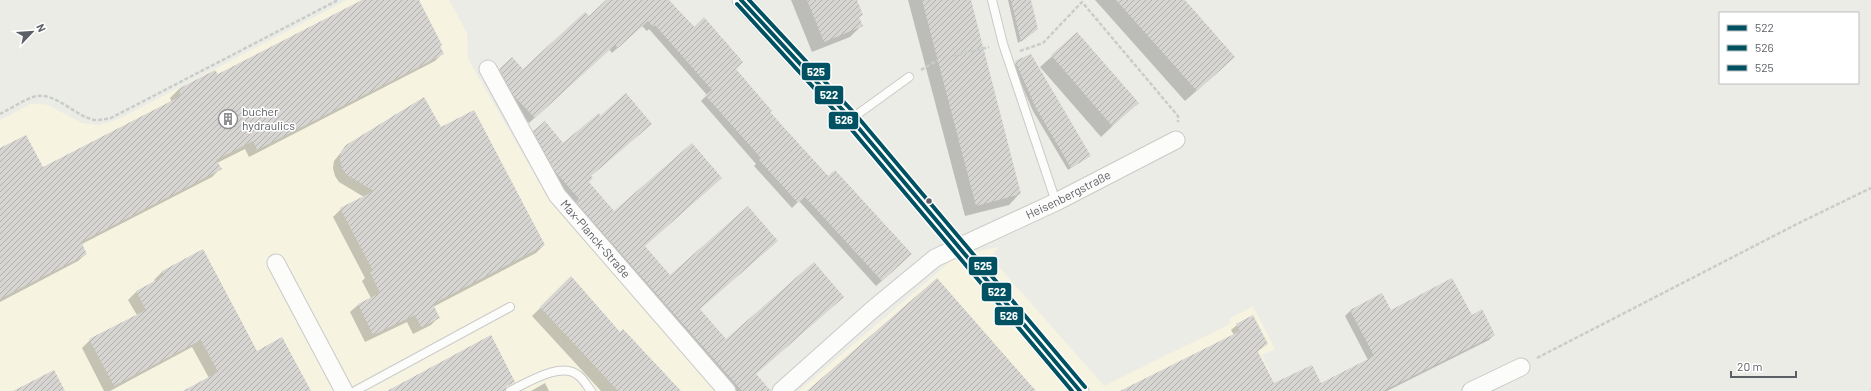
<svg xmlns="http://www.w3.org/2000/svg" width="1871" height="391" viewBox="0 0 1871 391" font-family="Barlow,sans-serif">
<defs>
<pattern id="building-hatch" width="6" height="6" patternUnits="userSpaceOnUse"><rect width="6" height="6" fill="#d6d5d2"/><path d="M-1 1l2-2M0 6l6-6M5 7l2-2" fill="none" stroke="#b1b0ae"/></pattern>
</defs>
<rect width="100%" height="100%" fill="#ecece7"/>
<g fill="#f6f3e0">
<path d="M347,0H449L467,33L468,59L548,198L720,391H0V120L31,104H39L48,105L82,123L99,125L110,122L119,119Z"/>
<path d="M999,247L993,254V260L1104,386L1230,324L1229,319L1253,306L1275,349L1262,355L1278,391H799L958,255Z"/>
</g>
<g fill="#0003">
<path d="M364,0H418L443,53L435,61L249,157L245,149L217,163L220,169L212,177L82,244L86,254L78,261L0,302V149L43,169L172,102L170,98L178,90L215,71L217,76Z"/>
<path d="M607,0H668L735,69L769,112L905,260L876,286L799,201L792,208L754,166L756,164L701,101L707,95L649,29L647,31L642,26L612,53L609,49L529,123L510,101L495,75L500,70H523L589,17Z"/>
<path d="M791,0H856L862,15L858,18L861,26L850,37L812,52Z"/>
<path d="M908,0H969L1020,193L1009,205L965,216Z"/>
<path d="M1008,0H1030L1034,32L1018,43Z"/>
<path d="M1095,0H1184L1222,68L1185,101Z"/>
<path d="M1077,34L1137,103L1101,137L1040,67Z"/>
<path d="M1030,55L1089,156L1068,170L1033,111L1013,65Z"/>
<path d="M440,129L544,245L536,253L433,307L438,318L431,325L413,334L407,322L365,342L350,312L358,305L371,298L362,281L365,278L333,217L341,209L364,197L339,182L335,176L333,168L334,161L346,146Z"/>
<path d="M534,131L590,177L588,183L699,309L756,391H733L554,179L529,136Z"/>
<path d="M203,250L257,352L310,391H185L209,378L192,347L110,391H104L82,348L90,340L137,315L128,300L136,292L155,282L154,280L162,272Z"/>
<path d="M571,278L669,391H601L532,316Z"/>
<path d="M1351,310L1471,316L1494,335L1489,340L1387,391H1132L1234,335L1231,330L1237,325L1267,344L1257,352L1274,385L1320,384L1368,360L1345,316Z"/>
<path d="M545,383L549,391H531Z"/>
</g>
<g fill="url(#building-hatch)">
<path d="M362,0H419L442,45L440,46L444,54L257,150L253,141L216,160L222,169L81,242L87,254L0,299V148L26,135L43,167L181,96L178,89L215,70L218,74Z"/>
<path d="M606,0H669L694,27L704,17L743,62L736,69L772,111L770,112L828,176L835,170L912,254L882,281L805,197L798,203L759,160L761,158L705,95L712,90L655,25L653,27L648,21L618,48L615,45L535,118L513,95L499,69L512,57L523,69L585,12L589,16Z"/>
<path d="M807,0H857L863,15L859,17L863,26L824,42Z"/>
<path d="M922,0H971L1021,194L976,206Z"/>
<path d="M1011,0H1031L1038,29L1021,42Z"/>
<path d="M1116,0H1185L1235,57L1197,91Z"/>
<path d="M1077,32L1139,103L1112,126L1051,55Z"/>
<path d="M1031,54L1091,156L1071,168L1036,108L1015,61Z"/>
<path d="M626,93L652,124L591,176L593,178L589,182L614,211L692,143L722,178L645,246L670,275L748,206L778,241L700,309L726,339L814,262L844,297L756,374L771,391H742L576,202L579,199L554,170L533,131L545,121L563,143L599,113L600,116Z"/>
<path d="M424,97L441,127L474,110L545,245L433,304L440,318L421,327L415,315L373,335L358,304L380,293L370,272L373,271L340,208L374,191L347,175L342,168L340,160L341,152L346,145Z"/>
<path d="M203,249L257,351L282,337L311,391H183L218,372L201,340L114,386L89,339L146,310L136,291L164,276L162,271Z"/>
<path d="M571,276L620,332L623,329L681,391H618L540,307Z"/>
<path d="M937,278L1036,391H807Z"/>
<path d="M1452,278L1472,315L1482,309L1495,335L1383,391H1120L1240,331L1236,324L1253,315L1268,344L1257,350L1274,383L1312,365L1321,383L1374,356L1350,310L1382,293L1391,310Z"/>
<path d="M491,335L515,382L507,386L505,391H387Z"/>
<path d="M54,370L65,391H13Z"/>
</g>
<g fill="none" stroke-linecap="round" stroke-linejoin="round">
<g stroke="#c9cac9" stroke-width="10">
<g id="service">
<path d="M992,0L1003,44L1056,202"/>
<path d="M851,119L909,77"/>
<path d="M355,391L510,307"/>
<path d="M510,391C527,383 562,360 579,376C584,380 587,386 591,391"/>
</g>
</g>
<g stroke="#c9cac9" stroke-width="19">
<g id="minor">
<path d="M741,0L851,119L1080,391"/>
<path id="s1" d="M488,69L557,195L727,391"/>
<path d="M276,263L344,391"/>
<path id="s2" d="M781,391L872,310L935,258L1056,202L1176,140"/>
<path d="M1471,391L1521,367"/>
</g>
</g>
<g stroke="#c8cdcb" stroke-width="2.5" stroke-dasharray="4 2" stroke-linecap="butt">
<path d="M1020,51L1043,43L1082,2L1178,116V122"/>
<path d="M953,56L989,47"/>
<path d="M921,70L938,60"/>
<path d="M0,114C10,109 22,101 33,97C55,90 75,117 95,120C101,120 106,119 111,118L338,0"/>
<path d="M1537,358L1797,224L1871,188"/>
</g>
<use href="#service" stroke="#fcfcfb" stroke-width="8"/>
<use href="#minor" stroke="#fcfcfb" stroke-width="17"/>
<g stroke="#fff" stroke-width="7">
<path id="bus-1" d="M741,0L851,119L1080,391"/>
</g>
<g stroke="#fff" stroke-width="7">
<path id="bus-2" d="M737,4L846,123L1072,391"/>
</g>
<g stroke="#fff" stroke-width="7">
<path id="bus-3" d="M749,0L856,115L1085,387"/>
</g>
<use href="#bus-1" stroke="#005262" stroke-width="4"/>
<use href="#bus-2" stroke="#005262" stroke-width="4"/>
<use href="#bus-3" stroke="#005262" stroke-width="4"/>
</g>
<defs>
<g id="building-ring" transform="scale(1)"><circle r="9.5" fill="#fff" stroke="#8e9092" stroke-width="1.5"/><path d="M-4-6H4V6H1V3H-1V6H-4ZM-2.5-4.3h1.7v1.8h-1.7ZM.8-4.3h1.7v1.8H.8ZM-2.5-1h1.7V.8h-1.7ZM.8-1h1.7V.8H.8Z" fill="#8e9092"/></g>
</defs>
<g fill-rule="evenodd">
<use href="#building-ring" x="228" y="119"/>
</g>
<circle fill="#5c5f65" stroke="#fff" stroke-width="1.5" cx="929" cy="201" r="3.5"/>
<g text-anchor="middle" stroke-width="3" stroke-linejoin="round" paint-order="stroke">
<g font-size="12" fill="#5c5f65" stroke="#fff" text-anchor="start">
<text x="242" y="116">bucher<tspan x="242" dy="14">hydraulics</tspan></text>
</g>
<g font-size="12" fill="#5c5f65" stroke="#fff">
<text dy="4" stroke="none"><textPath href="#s2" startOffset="351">Heisenbergstraße</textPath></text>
<text dy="4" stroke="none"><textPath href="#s1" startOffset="202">Max-Planck-Straße</textPath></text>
</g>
</g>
<g stroke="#fff" stroke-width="1.5">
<rect x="801" y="62" width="30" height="19" rx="4" fill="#005262"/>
<rect x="814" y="85" width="30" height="20" rx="4" fill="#005262"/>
<rect x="828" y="111" width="31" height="19" rx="4" fill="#005262"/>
<rect x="968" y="256" width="30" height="20" rx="4" fill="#005262"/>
<rect x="981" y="282" width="31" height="20" rx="4" fill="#005262"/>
<rect x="994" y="306" width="30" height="20" rx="4" fill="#005262"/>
</g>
<g font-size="11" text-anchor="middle" font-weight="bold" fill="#fff">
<text x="816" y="76">525</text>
<text x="829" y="99">522</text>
<text x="844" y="124">526</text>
<text x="983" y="270">525</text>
<text x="997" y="296">522</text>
<text x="1009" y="320">526</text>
</g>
<rect x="1719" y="12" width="140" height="72" fill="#ffffff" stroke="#bebfc1"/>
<rect x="1727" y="25" width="20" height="6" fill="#005262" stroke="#bebfc1"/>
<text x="1755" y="32" font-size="12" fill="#5c5f65">522</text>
<rect x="1727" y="45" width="20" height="6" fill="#005262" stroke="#bebfc1"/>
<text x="1755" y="52" font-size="12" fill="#5c5f65">526</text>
<rect x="1727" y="65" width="20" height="6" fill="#005262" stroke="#bebfc1"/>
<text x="1755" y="72" font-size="12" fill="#5c5f65">525</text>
<g transform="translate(32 32) rotate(65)" stroke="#ffffff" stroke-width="3" paint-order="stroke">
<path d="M0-3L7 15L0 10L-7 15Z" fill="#5c5f65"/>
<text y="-6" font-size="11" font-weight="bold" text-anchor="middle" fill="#5c5f65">N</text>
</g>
<path d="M1731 371v6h65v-6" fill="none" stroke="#5c5f65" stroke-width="2"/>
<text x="1737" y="371" font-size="12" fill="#5c5f65" stroke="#ffffff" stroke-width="3" paint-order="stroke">20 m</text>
</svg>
